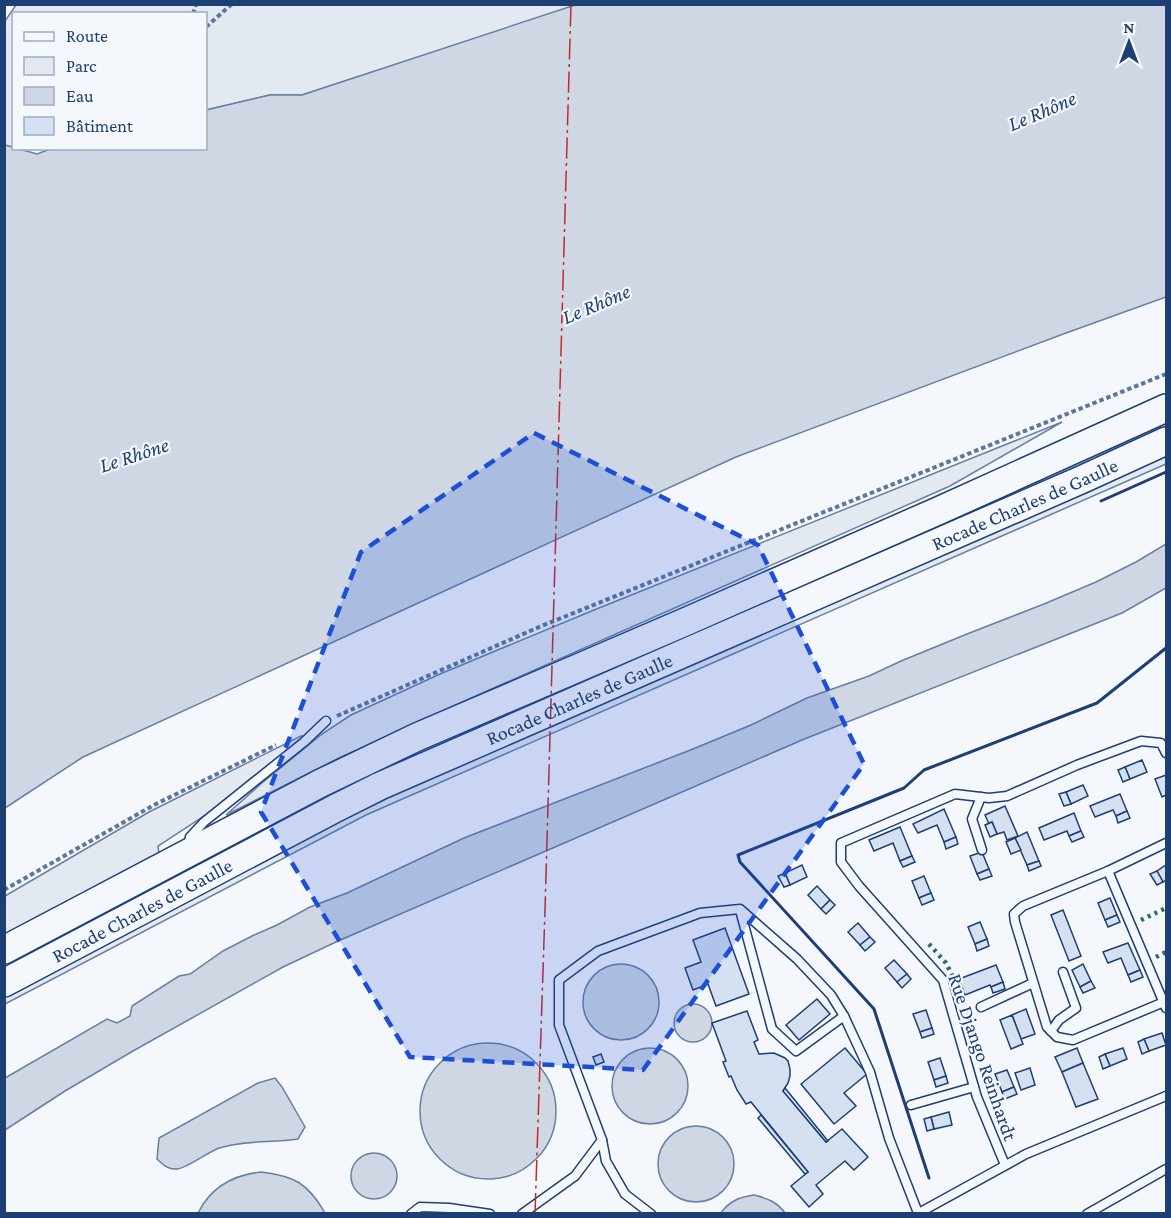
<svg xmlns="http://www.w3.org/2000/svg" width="1171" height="1218" viewBox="0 0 1171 1218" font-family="'Crimson Pro',serif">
<rect width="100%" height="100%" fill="#f4f7fb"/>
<g fill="#e3e9f0" stroke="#687fa3" stroke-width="1.5">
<path d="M16,5H578L302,95H270L206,110V14H14L13,148L5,145V21Z"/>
<path d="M1062,422L950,486L487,691L339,758L226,815L262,783L322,734L351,715L440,674L594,610Z"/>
<path d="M1166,422V431L5,975V962L340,784L1114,447Z"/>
<path d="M1166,454V464L366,815L5,1004V995L375,802Z"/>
<path d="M301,736H304L224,803L158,846L159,854L5,934V896L149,812Z"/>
</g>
<g fill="#cfd7e4" stroke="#687fa3" stroke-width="1.5">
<path d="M578,4L1166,5V297L1066,333L736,457L83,757L5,808V145L37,154L53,148H206V110L270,95H302Z"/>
<path d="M1166,544V588L1122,613L802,740L338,941L283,967L133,1051L65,1091L5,1130V1078L107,1019L117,1023L130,1016L132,1006L179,976L190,974L223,951L254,935L277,925L310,907L347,893L464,838L693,749L751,725L807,698L869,676L901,661L967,634L1044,604L1096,582L1136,562Z"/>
<circle cx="621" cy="1002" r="38"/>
<circle cx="693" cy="1023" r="19"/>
<circle cx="488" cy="1111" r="68"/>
<circle cx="650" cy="1086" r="38"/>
<path d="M275,1078L282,1087L305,1127L298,1139C271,1143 245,1140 219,1148C208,1152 187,1168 177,1169C169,1170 163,1165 157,1159L159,1138L258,1083Z"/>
<circle cx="696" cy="1164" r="38"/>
<circle cx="374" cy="1176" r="23"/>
<path d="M261,1172C294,1176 308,1183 325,1213H198C211,1187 232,1175 261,1172Z"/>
<path d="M754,1195C767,1198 777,1202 785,1213H721C729,1201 740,1197 754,1195Z"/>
</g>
<g fill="#d5e0f0" stroke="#1d3f73" stroke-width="1.5">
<path d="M1142,760L1147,772L1130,779L1125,767Z"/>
<path d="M1125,767L1130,779L1123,782L1118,770Z"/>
<path d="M1166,775V795L1162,797L1155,779Z"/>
<path d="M1083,785L1088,796L1071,804L1066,792Z"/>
<path d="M1066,792L1071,804L1064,806L1059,794Z"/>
<path d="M1120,794L1127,811L1116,816L1113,810L1095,817L1090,806Z"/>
<path d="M1005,806L1018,836L1007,840L1004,832L997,834L992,822L989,824L985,815Z"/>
<path d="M944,809L956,837L944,842L937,825L918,833L913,824Z"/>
<path d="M1127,811L1130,818L1118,823L1116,816Z"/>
<path d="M1074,813L1081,831L1069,836L1067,831L1044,840L1039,828Z"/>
<path d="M992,822L997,834L990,837L985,825Z"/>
<path d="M900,827L912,856L900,861L893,843L874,851L869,840Z"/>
<path d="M1081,831L1084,837L1072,842L1069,836Z"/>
<path d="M1027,832L1039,861L1027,865L1015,838Z"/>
<path d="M956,837L958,844L946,849L944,842Z"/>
<path d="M1015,838L1021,850L1011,854L1006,842Z"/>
<path d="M982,852L989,869L977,874L970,856Z"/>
<path d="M912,856L915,862L903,867L900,861Z"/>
<path d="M1039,861L1041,866L1029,871L1027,865Z"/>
<path d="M802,865L807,877L790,885L785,873Z"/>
<path d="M1166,865V880L1163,882L1157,871Z"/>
<path d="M989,869L992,876L980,880L977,874Z"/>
<path d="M1157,871L1163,882L1157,885L1150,874Z"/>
<path d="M785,873L790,885L784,887L778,876Z"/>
<path d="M924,876L931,893L919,898L912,881Z"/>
<path d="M817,886L830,900L821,909L808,895Z"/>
<path d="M931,893L934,900L922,905L919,898Z"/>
<path d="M1110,898L1117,915L1105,920L1098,903Z"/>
<path d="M830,900L835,905L826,914L821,909Z"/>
<path d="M1063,910L1081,956L1069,961L1051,915Z"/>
<path d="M1117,915L1120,922L1108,927L1105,920Z"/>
<path d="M980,922L987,939L975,944L968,927Z"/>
<path d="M858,923L870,937L860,945L848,932Z"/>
<path d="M725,928L749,994L716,1006L708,984L693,990L685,968L701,962L693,940Z"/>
<path d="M870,937L875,942L865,951L860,945Z"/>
<path d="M987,939L989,946L977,951L975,944Z"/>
<path d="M1128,943L1140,970L1128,975L1121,958L1108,963L1103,952Z"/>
<path d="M894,960L907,974L897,982L885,968Z"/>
<path d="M1083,964L1091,981L1080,987L1072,970Z"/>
<path d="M996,965L1003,982L991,987L990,985L965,995L959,979Z"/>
<path d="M1140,970L1143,977L1131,982L1128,975Z"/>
<path d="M907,974L911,979L902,988L897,982Z"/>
<path d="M1091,981L1095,988L1083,993L1080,987Z"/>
<path d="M1003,982L1005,989L993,993L991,987Z"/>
<path d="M817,999L830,1014L799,1040L786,1025Z"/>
<path d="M1026,1009L1035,1034L1021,1039L1012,1015Z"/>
<path d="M926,1010L932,1028L920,1032L913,1014Z"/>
<path d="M747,1011L758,1040L754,1042L759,1054L774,1053L785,1058L788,1061L790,1069V1076L788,1083L783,1091L826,1142L842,1129L868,1157L854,1170L845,1161L816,1185L823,1194L809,1207L791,1186L808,1172L751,1102L746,1104L737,1090L731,1076L729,1077L723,1062L726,1061L712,1023Z"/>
<path d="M1012,1015L1023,1044L1011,1049L1000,1020Z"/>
<path d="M932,1028L934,1034L922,1038L920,1032Z"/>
<path d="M1162,1033L1166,1045L1149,1051L1144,1039Z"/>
<path d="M1144,1039L1149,1051L1142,1054L1138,1042Z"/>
<path d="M845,1048L867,1074L844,1093L856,1106L834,1124L801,1084Z"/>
<path d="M1077,1048L1083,1063L1062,1072L1055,1057Z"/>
<path d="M1123,1048L1127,1059L1110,1066L1105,1054Z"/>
<path d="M601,1054L604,1062L596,1065L593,1057Z"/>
<path d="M1105,1054L1110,1066L1103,1069L1099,1057Z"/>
<path d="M940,1058L946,1076L934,1080L928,1062Z"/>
<path d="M1083,1063L1098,1099L1076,1107L1062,1072Z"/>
<path d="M1030,1068L1035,1085L1021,1090L1015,1073Z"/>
<path d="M1007,1070L1014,1087L1002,1092L995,1074Z"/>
<path d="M946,1076L948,1083L936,1087L934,1080Z"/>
<path d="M1014,1087L1017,1094L1005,1099L1002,1092Z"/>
<path d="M785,1088L828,1141L826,1142L783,1091Z"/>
<path d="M949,1112L952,1125L934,1129L931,1117Z"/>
<path d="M761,1115L808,1172L805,1174L758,1118Z"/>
<path d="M931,1117L934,1129L927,1131L924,1119Z"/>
</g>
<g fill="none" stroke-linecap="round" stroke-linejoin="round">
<g stroke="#1d3f73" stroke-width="11">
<g id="lane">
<path d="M981,797L972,819L982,850"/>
<path d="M188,846L190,837L204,822L304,742L326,721"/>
<path d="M1108,871L1166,1008"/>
<path d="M740,910L772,1029L796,1051L844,1016"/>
<path d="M1164,1002L1073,1040L1057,1037L1047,1027L1015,922L1014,914L1023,906L1108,871L1166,843"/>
<path d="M981,1007L1033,983"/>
<path d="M1051,1031L1059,1020L1076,1008L1063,972"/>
<path d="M911,1105L974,1087"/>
<path d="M602,1140L606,1161L625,1194L651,1214"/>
<path d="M1005,1165L977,1097L943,980L859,886L841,862V843L955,794L989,798L1007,796L1077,765L1141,741L1161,743L1166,753"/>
<path d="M411,1214L420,1207L449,1208L490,1214"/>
<path d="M522,1214L575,1176L602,1140L559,1025V980L598,951L700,913L740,909L797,959L831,995L844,1016L870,1072L889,1138L918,1213"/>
<path d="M917,1214L1026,1154L1166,1096"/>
<path d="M1087,1214L1166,1169"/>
</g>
</g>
<g stroke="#1d3f73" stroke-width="30">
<g id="primary">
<path d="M4,950L321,783L417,737L685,622L938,511L1166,408"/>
<path id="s1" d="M4,983L336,808L380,786L1083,479L1166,441"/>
</g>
</g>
<g stroke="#5e769c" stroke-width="4" stroke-dasharray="4.5 3" stroke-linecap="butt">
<path d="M193,14L196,4"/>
<path d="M206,27L232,4"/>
<path d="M337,716L539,627L1166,374"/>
<path d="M4,890L154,805L276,745"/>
</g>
<use href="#lane" stroke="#f4f7fb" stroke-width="8"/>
<use href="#primary" stroke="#f4f7fb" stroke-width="27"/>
<g stroke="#2c6c60" stroke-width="4.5" stroke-dasharray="3 4.5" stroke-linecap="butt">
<path d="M1141,920L1166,908"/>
<path d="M929,944L946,963L952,975"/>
<path d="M1156,957L1166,952"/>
</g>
<g stroke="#1d3f73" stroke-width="3">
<path d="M1101,501L1166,472"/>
<path d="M929,1178L874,1009L740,862L738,855L904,788L924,770L1097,703L1166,648"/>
</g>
<path stroke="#c62828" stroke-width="1.5" stroke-dasharray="21 4.5 3 4.5" stroke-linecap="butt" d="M535,1214L545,910L571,4"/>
</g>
<path fill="#1d4ed8" fill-opacity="0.2" stroke="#1d4ed8" stroke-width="4.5" stroke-dasharray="12 8" stroke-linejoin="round" d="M534,433L758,545L864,764L643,1070L410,1057L261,812L361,552Z"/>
<g text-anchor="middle" stroke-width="4.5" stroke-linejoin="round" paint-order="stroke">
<g font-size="20" fill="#1d3f73" stroke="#f4f7fb">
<text dy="7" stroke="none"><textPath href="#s1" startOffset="1128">Rocade Charles de Gaulle</textPath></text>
<text dy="7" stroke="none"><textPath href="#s1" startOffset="642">Rocade Charles de Gaulle</textPath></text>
<text dy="7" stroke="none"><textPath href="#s1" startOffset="156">Rocade Charles de Gaulle</textPath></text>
<text transform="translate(983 1057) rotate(71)" y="7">Rue Django Reinhardt</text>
</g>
<g font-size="21" font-style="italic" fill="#1d3f73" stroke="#f4f7fb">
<text transform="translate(1042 111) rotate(-23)" y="7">Le Rhône</text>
<text transform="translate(596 304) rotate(-23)" y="7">Le Rhône</text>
<text transform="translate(134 455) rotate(-18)" y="7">Le Rhône</text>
</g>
</g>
<rect width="1171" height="1218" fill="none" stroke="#1d3f73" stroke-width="12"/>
<rect x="12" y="12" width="195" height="138" fill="#f4f7fb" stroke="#9eadc5" stroke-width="1.5"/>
<rect x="24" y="32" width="30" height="9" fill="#f4f7fb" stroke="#9eadc5" stroke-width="1.5"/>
<text x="66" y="42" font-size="18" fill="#1d3f73">Route</text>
<rect x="24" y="57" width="30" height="18" fill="#e3e9f0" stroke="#9eadc5" stroke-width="1.5"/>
<text x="66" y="72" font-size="18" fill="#1d3f73">Parc</text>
<rect x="24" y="87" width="30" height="18" fill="#cfd7e4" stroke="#9eadc5" stroke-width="1.5"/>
<text x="66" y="102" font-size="18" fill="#1d3f73">Eau</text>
<rect x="24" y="117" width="30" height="18" fill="#d5e0f0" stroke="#9eadc5" stroke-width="1.5"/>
<text x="66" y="132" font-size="18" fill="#1d3f73">Bâtiment</text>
<g transform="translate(1129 42)" stroke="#f4f7fb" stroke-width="4.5" paint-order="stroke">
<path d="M0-4.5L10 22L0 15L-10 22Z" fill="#1d3f73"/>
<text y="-9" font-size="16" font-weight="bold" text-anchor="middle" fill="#1d3f73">N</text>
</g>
</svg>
